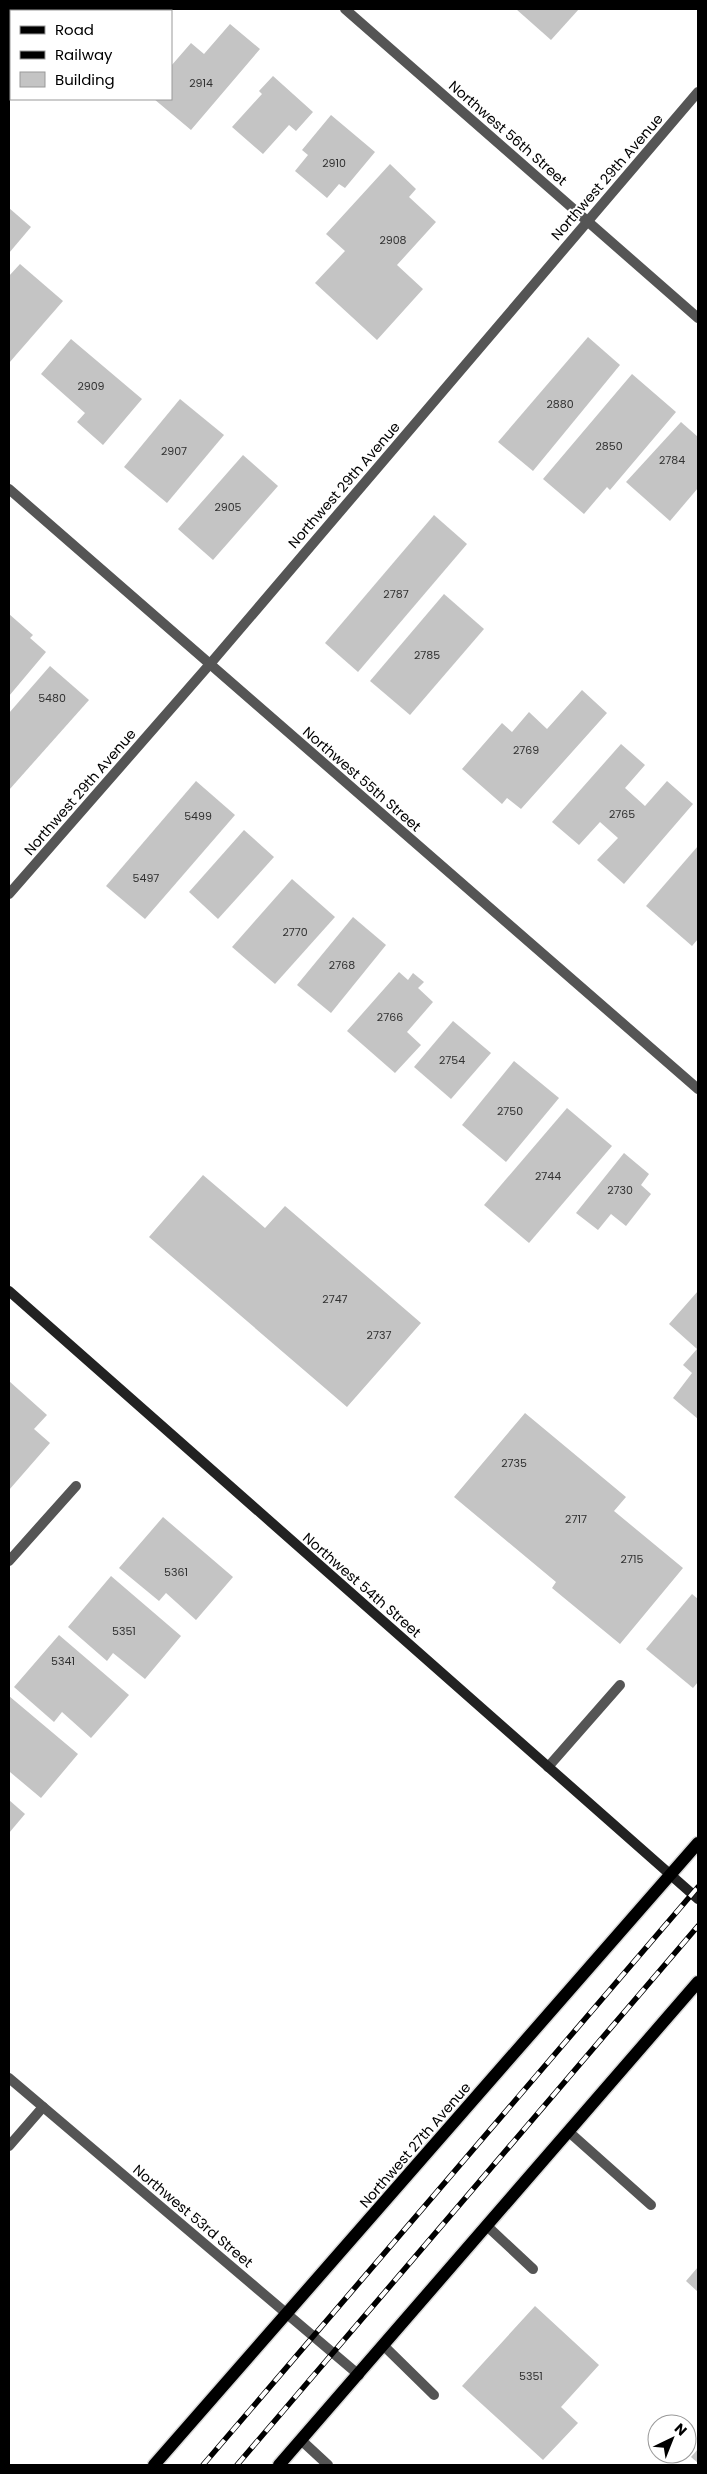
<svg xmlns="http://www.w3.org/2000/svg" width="707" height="2474" viewBox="0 0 707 2474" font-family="Poppins,sans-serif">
<rect width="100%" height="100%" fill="#fff"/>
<g fill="#c4c4c4">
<path d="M81,9H117L115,11H84Z"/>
<path d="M516,9H579L551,40Z"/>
<path d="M230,24L260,49L191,130L154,99H171V66L191,43L204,54Z"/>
<path d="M273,76L313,112L296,131L289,125L263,154L232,127L262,94L259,91Z"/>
<path d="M331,115L375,152L345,188L339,184L327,198L295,171L308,155L302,150Z"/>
<path d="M390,164L416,189L409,197L436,222L397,265L423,289L377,340L315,283L345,251L326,234Z"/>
<path d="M9,208L31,227L9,253Z"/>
<path d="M20,264L63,301L9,363V276Z"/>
<path d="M588,337L620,365L533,471L498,442Z"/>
<path d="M71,339L142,399L103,445L77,422L85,413L41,374Z"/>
<path d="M632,374L676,412L610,490L607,487L584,514L543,479Z"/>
<path d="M180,399L224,435L167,503L124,467Z"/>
<path d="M681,422L698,437V488L670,521L626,482Z"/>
<path d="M243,455L278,486L213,560L178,529Z"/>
<path d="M434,515L467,544L358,672L325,643Z"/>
<path d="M444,594L484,629L410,715L370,681Z"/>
<path d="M9,614L33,635L30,638L46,652L9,696Z"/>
<path d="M50,666L89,700L9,790V713Z"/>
<path d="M582,690L607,713L521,809L507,798L502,804L462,769L502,723L512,732L529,712L547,729Z"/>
<path d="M621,744L645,765L625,788L645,806L667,781L693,804L624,884L597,860L618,838L600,822L579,845L552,822Z"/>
<path d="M196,781L235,815L145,919L106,886Z"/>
<path d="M244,830L274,857L218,919L189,892Z"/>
<path d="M698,846V939L692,946L646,906Z"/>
<path d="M292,879L335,917L275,984L232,947Z"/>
<path d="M353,917L386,945L331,1013L297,985Z"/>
<path d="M399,972L408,980L413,973L424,982L418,988L433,1002L407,1032L421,1045L395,1073L347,1031Z"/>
<path d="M453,1021L491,1053L451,1099L414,1067Z"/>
<path d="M514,1061L559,1098L506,1162L462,1125Z"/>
<path d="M567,1108L612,1146L529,1243L484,1205Z"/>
<path d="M624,1153L649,1174L641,1185L651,1194L626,1226L611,1214L598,1230L576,1213Z"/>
<path d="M203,1175L265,1228L285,1206L421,1323L347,1407L149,1237Z"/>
<path d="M698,1291V1419L673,1398L692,1373L683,1365L697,1349L669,1324Z"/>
<path d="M9,1381L47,1415L34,1429L50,1443L9,1490Z"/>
<path d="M525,1413L626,1497L614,1511L683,1568L620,1644L552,1588L556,1582L454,1497Z"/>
<path d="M163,1517L233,1577L196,1620L166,1593L159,1601L119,1568Z"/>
<path d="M111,1576L181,1636L145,1679L113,1653L107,1661L68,1627Z"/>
<path d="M692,1594L698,1599V1682L693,1688L646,1649Z"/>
<path d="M59,1635L129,1695L91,1738L62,1712L54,1722L14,1687Z"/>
<path d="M9,1696L78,1754L41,1798L10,1772L9,1774Z"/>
<path d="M9,1800L25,1814L9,1833Z"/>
<path d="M698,2267V2292L686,2281Z"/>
<path d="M535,2306L599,2365L561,2407L578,2423L543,2460L462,2386Z"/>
<path d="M698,2449V2463L691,2457Z"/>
</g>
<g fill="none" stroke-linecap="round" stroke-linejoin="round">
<g stroke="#dbdbdb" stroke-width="15">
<g id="primary">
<path d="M154,2465L698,1843"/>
<path d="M279,2465L698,1982"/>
</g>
</g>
<g stroke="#555" stroke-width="10">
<path d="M548,1767L620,1685"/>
<path d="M569,2132L651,2205"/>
<path d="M9,2146L43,2107"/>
<path d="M487,2226L533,2269"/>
<path d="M384,2346L434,2395"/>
<path d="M301,2440L328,2465"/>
</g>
<g stroke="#555" stroke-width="10">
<path d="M345,9L698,318"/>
<path d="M9,489L698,1089"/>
<path d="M9,894L210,664L698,92"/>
<path d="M9,1561L76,1486"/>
<path d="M9,2078L359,2375"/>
</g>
<path stroke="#222" stroke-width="10" d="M9,1291L698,1899"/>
<use href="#primary" stroke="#000" stroke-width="12"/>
<g stroke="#000" stroke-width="5.5">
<g id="rail">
<path d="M203,2465L698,1887"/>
<path d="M237,2465L698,1926"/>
</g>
</g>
<use href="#rail" stroke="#fff" stroke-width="4" stroke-dasharray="11" stroke-linecap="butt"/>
</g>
<g text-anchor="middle" stroke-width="4" stroke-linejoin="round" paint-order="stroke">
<g font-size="11" fill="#313131">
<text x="201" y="87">2914</text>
<text x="334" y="167">2910</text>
<text x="393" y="244">2908</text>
<text x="91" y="390">2909</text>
<text x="560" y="408">2880</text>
<text x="609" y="450">2850</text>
<text x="174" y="455">2907</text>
<text x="672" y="464">2784</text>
<text x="228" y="511">2905</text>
<text x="396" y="598">2787</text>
<text x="427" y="659">2785</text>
<text x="52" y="702">5480</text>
<text x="526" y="754">2769</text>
<text x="622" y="818">2765</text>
<text x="198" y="820">5499</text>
<text x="146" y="882">5497</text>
<text x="295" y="936">2770</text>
<text x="342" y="969">2768</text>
<text x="390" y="1021">2766</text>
<text x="452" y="1064">2754</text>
<text x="510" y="1115">2750</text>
<text x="548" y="1180">2744</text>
<text x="620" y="1194">2730</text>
<text x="335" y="1303">2747</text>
<text x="379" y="1339">2737</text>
<text x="514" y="1467">2735</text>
<text x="576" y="1523">2717</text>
<text x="632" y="1563">2715</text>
<text x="176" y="1576">5361</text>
<text x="124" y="1635">5351</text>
<text x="63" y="1665">5341</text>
<text x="531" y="2380">5351</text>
</g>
<g font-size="14" fill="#000" stroke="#fff">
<text transform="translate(508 133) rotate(41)" y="5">Northwest 56th Street</text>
<text transform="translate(607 177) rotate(-49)" y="5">Northwest 29th Avenue</text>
<text transform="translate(344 485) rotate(-49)" y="5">Northwest 29th Avenue</text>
<text transform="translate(362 779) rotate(41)" y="5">Northwest 55th Street</text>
<text transform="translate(80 792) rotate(-49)" y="5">Northwest 29th Avenue</text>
<text transform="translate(362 1585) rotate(41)" y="5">Northwest 54th Street</text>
<text transform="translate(415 2145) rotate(-49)" y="5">Northwest 27th Avenue</text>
<text transform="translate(193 2216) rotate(40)" y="5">Northwest 53rd Street</text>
</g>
</g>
<rect width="707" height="2474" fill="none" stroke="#000000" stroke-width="20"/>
<rect x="10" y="10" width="162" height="90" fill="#ffffff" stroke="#999999"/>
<rect x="20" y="26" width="25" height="8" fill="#000000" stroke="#999999"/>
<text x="55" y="35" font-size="15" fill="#000000">Road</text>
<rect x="20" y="51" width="25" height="8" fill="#000000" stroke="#999999"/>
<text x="55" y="60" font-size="15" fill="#000000">Railway</text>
<rect x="20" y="72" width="25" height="15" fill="#c4c4c4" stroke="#999999"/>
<text x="55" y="85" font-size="15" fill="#000000">Building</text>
<g transform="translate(672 2439) rotate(43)"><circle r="24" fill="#ffffff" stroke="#999999"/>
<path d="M0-4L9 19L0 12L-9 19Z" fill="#000000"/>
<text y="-8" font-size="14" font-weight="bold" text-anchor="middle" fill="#000000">N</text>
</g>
</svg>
